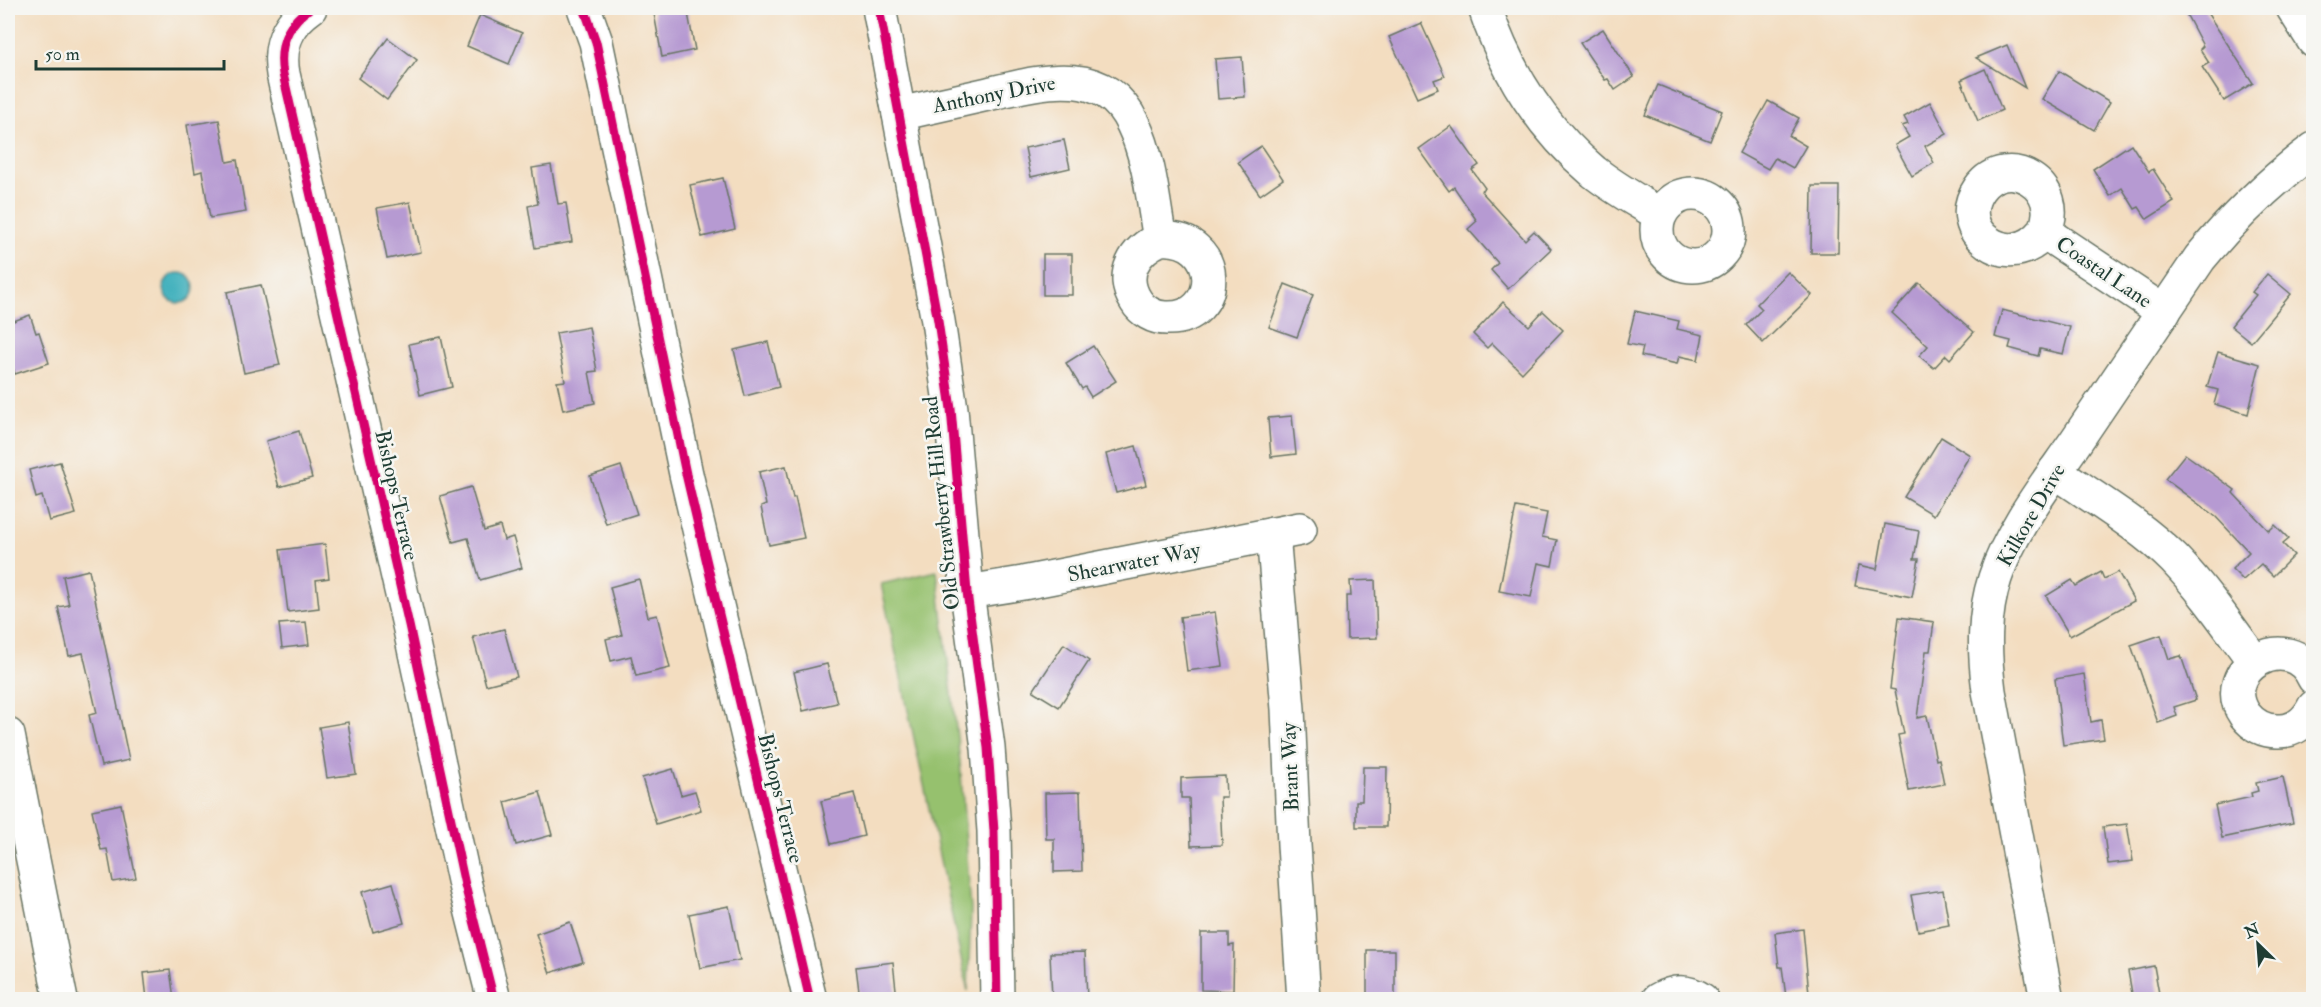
<svg xmlns="http://www.w3.org/2000/svg" width="2321" height="1007" viewBox="0 0 2321 1007" font-family="'IM FELL Double Pica',serif">
<rect width="100%" height="100%" fill="#f6f6f2"/>
<filter id="ink" filterUnits="userSpaceOnUse"><feTurbulence type="fractalNoise" baseFrequency=".0167" numOctaves="2"/><feDisplacementMap in="SourceGraphic" scale="12" xChannelSelector="R" yChannelSelector="G"/><feConvolveMatrix kernelMatrix="1 2 1 2 8 2 1 2 1" color-interpolation-filters="sRGB"/></filter>
<filter id="wash" filterUnits="userSpaceOnUse"><feTurbulence type="fractalNoise" baseFrequency=".008" numOctaves="4" result="noise"/><feDisplacementMap in="SourceGraphic" scale="24" xChannelSelector="R" yChannelSelector="G"/><feGaussianBlur stdDeviation="1.35" result="paint"/><feColorMatrix in="noise" values="0 0 0 0 0 0 0 0 0 0 0 0 0 0 0 0 0 1.4 0 .05"/><feComposite in="paint" operator="in"/></filter>
<g filter="url(#wash)">
<rect width="100%" height="100%" fill="#f3ddc0"/>
<path fill="#96c16e" stroke="#5a7f51" stroke-width="1.5" d="M937,571L960,761L971,910L968,991L881,584Z"/>
<circle fill="#42b1bd" stroke="#307778" stroke-width="1.5" cx="179" cy="288" r="15"/>
<g id="blocks">
<g fill="#b69ad2">
<path d="M653,8H687L695,50L662,57Z"/>
<path d="M2183,8H2204L2253,83L2224,101L2202,67L2209,63L2200,49L2203,46Z"/>
<path d="M480,15L522,33L509,64L467,46Z"/>
<path d="M1421,23L1445,76L1434,80L1438,89L1417,98L1389,37Z"/>
<path d="M1603,29L1634,77L1615,90L1608,79L1605,80L1580,43Z"/>
<path d="M388,38L417,60L387,100L358,78Z"/>
<path d="M2007,45L2025,88L1976,58Z"/>
<path d="M1242,57L1245,97L1218,99L1215,59Z"/>
<path d="M1985,69L2002,110L1978,121L1961,80Z"/>
<path d="M2059,71L2110,102L2094,130L2042,99Z"/>
<path d="M1658,85L1722,111L1710,141L1645,115Z"/>
<path d="M1768,101L1799,118L1789,136L1806,146L1793,168L1775,158L1768,169L1739,153Z"/>
<path d="M1930,102L1947,134L1925,146L1934,163L1912,176L1895,145L1909,137L1902,126L1908,124L1904,117Z"/>
<path d="M219,120L227,162L237,160L246,212L210,218L202,171L195,173L187,125Z"/>
<path d="M1451,126L1479,165L1472,170L1485,188L1481,191L1525,240L1534,231L1551,249L1508,289L1491,270L1498,263L1468,229L1477,221L1454,187L1449,191L1419,149Z"/>
<path d="M1064,140L1070,168L1031,177L1025,148Z"/>
<path d="M2131,144L2149,172L2153,169L2174,202L2147,219L2139,207L2135,209L2122,188L2110,196L2093,169Z"/>
<path d="M1261,146L1283,179L1260,195L1238,162Z"/>
<path d="M551,165L558,204L566,203L572,242L535,248L528,206L538,204L532,168Z"/>
<path d="M723,178L735,229L702,237L690,185Z"/>
<path d="M1812,186H1839L1838,253H1811Z"/>
<path d="M410,202L421,252L387,259L377,208Z"/>
<rect x="1043" y="254" width="29" height="41"/>
<path d="M1788,272L1812,295L1763,343L1746,325L1762,309L1757,304Z"/>
<path d="M2267,274L2291,294L2251,342L2231,326L2256,295L2252,292Z"/>
<path d="M1919,283L1974,332L1950,359L1946,355L1934,368L1919,356L1928,346L1892,313Z"/>
<path d="M1285,284L1313,295L1297,337L1269,327Z"/>
<path d="M261,285L280,365L244,373L227,292Z"/>
<path d="M1503,302L1529,326L1543,311L1563,330L1522,373L1492,343L1487,348L1473,334Z"/>
<path d="M2002,310L2070,327L2063,354L2040,349L2038,356L2009,348L2011,341L1995,337Z"/>
<path d="M1635,311L1679,321L1677,329L1703,335L1698,360L1679,356L1677,364L1641,356L1643,347L1627,344Z"/>
<path d="M30,315L36,333L39,332L49,363L15,374L8,353V323Z"/>
<path d="M589,327L597,371L589,372L595,403L563,410L557,382L565,381L556,333Z"/>
<path d="M441,337L452,387L420,395L409,344Z"/>
<path d="M768,342L779,387L745,396L734,350Z"/>
<path d="M1093,346L1116,381L1091,397L1085,387L1082,389L1066,363Z"/>
<path d="M2218,352L2260,364L2248,414L2214,404L2218,390L2207,387Z"/>
<path d="M1292,416L1296,454L1271,457L1268,418Z"/>
<path d="M299,431L312,478L279,487L266,441Z"/>
<path d="M1941,437L1970,455L1934,515L1904,497Z"/>
<path d="M1136,446L1146,485L1116,493L1106,454Z"/>
<path d="M2185,454L2235,490L2233,493L2269,531L2275,525L2289,539L2283,544L2294,555L2273,576L2261,564L2243,580L2232,569L2249,552L2216,517L2165,479Z"/>
<path d="M60,462L76,514L49,521L42,496L36,498L29,470Z"/>
<path d="M621,466L637,514L606,524L590,476Z"/>
<path d="M786,466L793,498L795,497L804,538L769,545L761,507L766,505L759,472Z"/>
<path d="M471,487L484,531L500,526L504,540L513,537L522,568L480,580L468,538L453,542L440,496Z"/>
<path d="M1516,507L1547,513L1542,537L1557,540L1552,566L1538,563L1531,597L1499,591Z"/>
<path d="M1885,524L1919,531L1914,559H1919L1912,597L1855,586L1859,565L1877,569Z"/>
<path d="M325,544L329,578L316,580L319,608L288,612L280,550Z"/>
<path d="M89,570L129,760L101,766L89,715L97,713L83,653L69,656L58,607L69,605L63,576Z"/>
<path d="M2101,572L2104,579L2118,572L2134,601L2070,636L2046,596L2072,580L2076,586Z"/>
<path d="M639,579L648,617L657,615L670,668L636,676L631,656L611,661L606,639L622,635L610,587Z"/>
<path d="M1375,580L1377,638L1347,639L1346,596H1351L1350,581Z"/>
<path d="M1215,612L1223,666L1187,671L1180,617Z"/>
<path d="M1899,617L1934,622L1930,651H1926L1917,718L1927,716L1936,760L1939,759L1944,784L1909,791L1898,735L1904,734L1895,690L1890,689Z"/>
<path d="M306,622L309,645L282,648L279,624Z"/>
<path d="M504,629L517,677L486,685L473,637Z"/>
<path d="M2161,635L2169,659L2181,656L2196,700L2174,707L2177,716L2158,723L2131,645Z"/>
<path d="M1064,644L1089,661L1059,707L1033,691Z"/>
<path d="M827,664L837,703L803,711L794,672Z"/>
<path d="M2084,674L2091,722L2101,720L2104,739L2063,745L2055,679Z"/>
<path d="M348,722L356,774L327,778L319,727Z"/>
<path d="M1363,767H1387L1386,827H1356V801H1362Z"/>
<path d="M673,769L681,795L695,791L701,810L656,824L642,778Z"/>
<path d="M1225,776L1226,797H1220L1222,845L1191,846L1189,798H1181V778Z"/>
<path d="M2283,777L2293,823L2222,838L2215,805L2252,797L2251,793L2258,791L2256,783Z"/>
<path d="M540,792L552,835L516,845L505,802Z"/>
<path d="M1080,792L1082,871L1054,872V839H1046L1045,793Z"/>
<path d="M854,793L864,836L831,844L821,801Z"/>
<path d="M121,804L136,878L113,882L107,849L101,850L92,810Z"/>
<path d="M2127,824L2133,861L2108,864L2103,827Z"/>
<path d="M393,883L404,923L373,932L362,892Z"/>
<path d="M1943,890L1949,925L1918,931L1911,895Z"/>
<path d="M729,906L740,960L700,968L689,914Z"/>
<path d="M570,922L583,962L550,973L536,934Z"/>
<path d="M1803,929L1809,994L1786,997L1782,967H1779L1775,933Z"/>
<path d="M1201,933H1229V946L1234,945L1233,991L1201,990Z"/>
<rect x="1367" y="950" width="28" height="49"/>
<path d="M1085,952L1087,999H1052L1050,953Z"/>
<path d="M893,962L897,999H860L856,967Z"/>
<path d="M2154,966L2160,999H2133L2128,971Z"/>
<path d="M170,970L174,999H147L144,973Z"/>
</g>
</g>
</g>
<g filter="url(#ink)">
<use href="#blocks" fill-opacity="0" stroke="#697565" stroke-width="1.5"/>
<g fill="none" stroke-linecap="round" stroke-linejoin="round">
<g stroke="#697565" stroke-width="36">
<g id="minor">
<path d="M310,8C287,24 278,46 283,74L409,625L465,885L494,1000"/>
<path d="M584,8L596,42L686,474L810,1000"/>
<path d="M879,8L938,321L951,409L967,592L988,748L994,831L997,1000"/>
<path d="M1485,8C1506,71 1542,128 1594,172C1614,188 1638,201 1660,215"/>
<path d="M2293,8L2314,41"/>
<path d="M899,114C929,107 958,101 988,94C1039,82 1104,62 1133,124C1150,159 1153,202 1160,239C1135,249 1119,275 1136,301C1142,311 1154,318 1166,318C1224,321 1224,234 1160,239"/>
<circle cx="1693" cy="230" r="36"/>
<path d="M2044,232C2067,187 2007,150 1979,189C1950,231 2010,275 2044,232L2164,312"/>
<path d="M2055,471C2095,499 2140,525 2174,559C2204,590 2229,627 2254,661"/>
<path d="M1273,534L1288,709L1294,845L1304,1000"/>
<path d="M967,592L1023,583L1300,529"/>
<path d="M2314,678C2289,625 2214,670 2245,715C2253,725 2264,731 2277,731C2294,732 2307,721 2314,707"/>
<path d="M8,735L61,1000"/>
<path d="M1658,1000C1673,991 1687,990 1702,1000"/>
<path d="M2047,1000L1989,691C1984,652 1983,615 1995,578C2011,529 2045,486 2074,444C2116,382 2158,320 2200,258C2234,217 2271,181 2314,149"/>
</g>
</g>
<use href="#minor" stroke="#fff" stroke-width="33"/>
<g stroke="#f6f6f2" stroke-width="13">
<g id="cycleway">
<path d="M310,8C287,24 278,46 283,74L409,625L465,885L494,1000"/>
<path d="M584,8L596,42L686,474L810,1000"/>
<path d="M879,8L938,321L951,409L967,592L988,748L994,831L997,1000"/>
</g>
</g>
<use href="#cycleway" stroke="#d6006c" stroke-width="9"/>
</g>
</g>
<g text-anchor="middle" stroke-width="5" stroke-linejoin="round" paint-order="stroke">
<g font-size="21" fill="#1f3d34" stroke="#f6f6f2">
<text transform="translate(994 94) rotate(-11)" y="7">Anthony Drive</text>
<text transform="translate(2104 272) rotate(34)" y="7">Coastal Lane</text>
<text transform="translate(397 495) rotate(77)" y="7">Bishops Terrace</text>
<text transform="translate(941 503) rotate(-96)" y="7">Old Strawberry Hill Road</text>
<text transform="translate(2031 515) rotate(-60)" y="7">Kilkore Drive</text>
<text transform="translate(1134 562) rotate(-11)" y="7">Shearwater Way</text>
<text transform="translate(1290 767) rotate(-92)" y="7">Brant Way</text>
<text transform="translate(781 798) rotate(76)" y="7">Bishops Terrace</text>
</g>
</g>
<rect width="2321" height="1007" fill="none" stroke="#f6f6f2" stroke-width="30"/>
<g transform="translate(2258 944) rotate(335)" stroke="#f6f6f2" stroke-width="4.5" paint-order="stroke">
<path d="M0-4.5L10 22L0 15L-10 22Z" fill="#1f3d34"/>
<text y="-9" font-size="16" font-weight="bold" text-anchor="middle" fill="#1f3d34">N</text>
</g>
<path d="M36 60v9h188v-9" fill="none" stroke="#1f3d34" stroke-width="3"/>
<text x="45" y="60" font-size="18" fill="#1f3d34" stroke="#f6f6f2" stroke-width="4.5" paint-order="stroke">50 m</text>
</svg>
